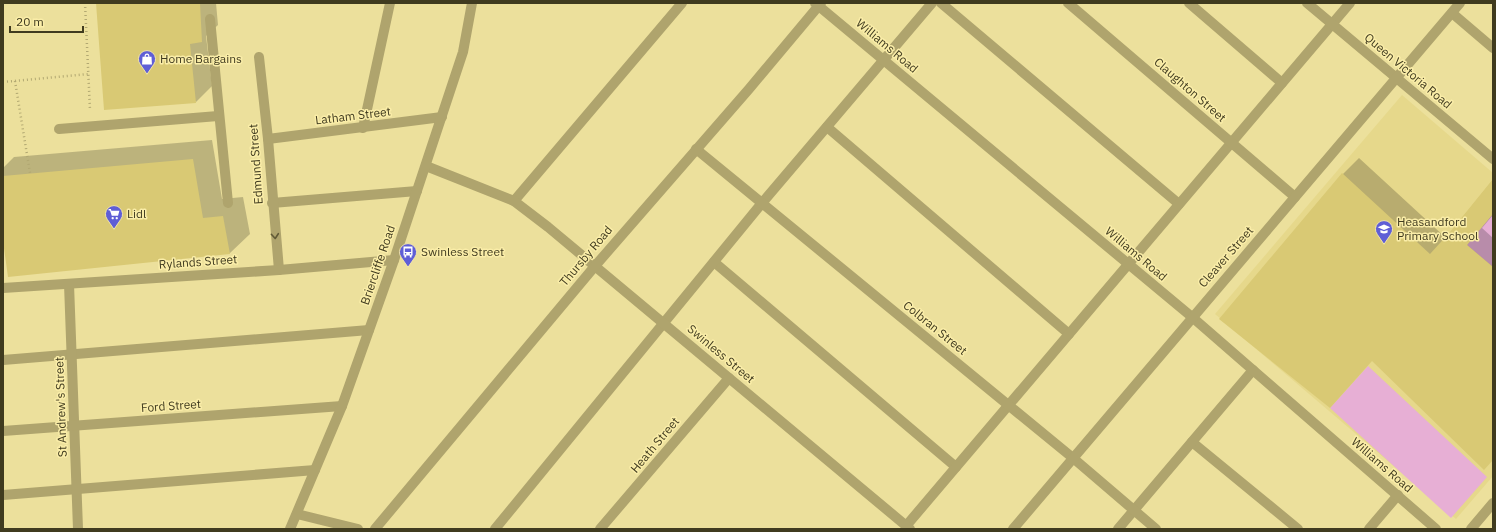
<svg xmlns="http://www.w3.org/2000/svg" width="1496" height="532" viewBox="0 0 1496 532" font-family="'IBM Plex Sans',sans-serif">
<rect width="100%" height="100%" fill="#ece09c"/>
<path fill="#e6d88b" d="M1402,95L1493,173V476L1456,519L1215,314Z"/>
<g fill="#e7afd5">
<path d="M1493,213V267L1467,245Z"/>
<path d="M1368,366L1487,477L1451,518L1330,408Z"/>
</g>
<g fill="#0003">
<path d="M97,3H216L218,25L206,36L212,86L196,102Z"/>
<path d="M212,140L222,199L243,197L250,234L230,253L9,276L3,234V168L14,157Z"/>
<path d="M1359,158L1446,238L1493,180V215L1482,228L1493,238V460L1373,360L1343,174Z"/>
</g>
<g fill="#d9c974">
<path d="M96,3H200L202,42L190,44L196,103L104,110Z"/>
<path d="M193,159L203,218L223,216L230,254L8,277L3,241V176Z"/>
<path d="M1342,173L1430,254L1450,232L1493,179V214L1467,245L1493,267V460L1484,470L1372,361L1330,408L1219,319Z"/>
</g>
<g fill="none" stroke-linecap="round" stroke-linejoin="round">
<g stroke="#b2a872" stroke-width="2.5" stroke-dasharray="1 3" stroke-linecap="butt">
<path d="M85,3L90,110"/>
<path d="M15,81L30,173"/>
<path d="M3,82L89,74"/>
</g>
<g stroke="#afa46d" stroke-width="10">
<path d="M941,3L1179,204"/>
<path d="M1189,3L1282,83"/>
<path d="M1452,13L1493,48"/>
<path d="M210,19L228,203"/>
<path d="M827,127L1069,334"/>
<path d="M363,128L390,3"/>
<path d="M59,129L218,116"/>
<path d="M514,201L682,3"/>
<path d="M272,203L417,191"/>
<path d="M714,262L956,467"/>
<path d="M3,360L369,330"/>
<path d="M1192,442L1298,529"/>
<path d="M3,495L315,470"/>
<path d="M906,526L1350,3"/>
<path d="M495,529L762,203L932,3"/>
<path d="M1118,529L1253,370"/>
<path d="M1369,529L1398,495"/>
</g>
<g stroke="#afa46d" stroke-width="10">
<path d="M815,3L1192,317L1436,529"/>
<path d="M1068,3L1295,197"/>
<path d="M1307,3L1493,159"/>
<path d="M259,57L268,139L279,270"/>
<path d="M268,139L442,117"/>
<path d="M696,149L1073,458L1156,529"/>
<path d="M426,166L514,201L548,227L910,529"/>
<path d="M69,284L78,529"/>
<path d="M3,288L279,270L394,260"/>
<path d="M3,431L342,406"/>
<path d="M297,514L358,529"/>
<path d="M375,529L595,266L749,89L821,3"/>
<path d="M600,529L729,378"/>
<path d="M1013,529L1460,3"/>
<path d="M1471,529L1493,503"/>
</g>
<path stroke="#afa46d" stroke-width="10" d="M290,529L342,406L394,260L463,52L472,3"/>
</g>
<defs><path id="oneway-chevron" d="M-2-3.5L2.5 0L-2 3.5" fill="none" stroke-width="1.6" stroke-linecap="round" stroke-linejoin="round"/></defs>
<use stroke="#615a36" href="#oneway-chevron" transform="translate(275 236) rotate(85)"/>
<defs>
<g id="shop-pin" transform="scale(0.9)"><path d="M0 17L-7.5 6A9.5 9.5 0 1 1 7.5 6Z" fill="#5f5ed6" stroke="#faeda8"/><path d="M-5-2.5h2.3a2.7 3.5 0 0 1 5.4 0H5L5.5 6h-11ZM-1.5-2.5h3a1.5 2.3 0 0 0-3 0Z" fill="#fff"/></g>
<g id="supermarket-pin" transform="scale(0.9)"><path d="M0 17L-7.5 6A9.5 9.5 0 1 1 7.5 6Z" fill="#5f5ed6" stroke="#faeda8"/><path d="M-6-5.5h2.5l.6 2H6L4.5 2H-2.5L-4.4-4H-6ZM-1.5 3.2a1.3 1.3 0 1 0 .1 0ZM3 3.2a1.3 1.3 0 1 0 .1 0Z" fill="#fff"/></g>
<g id="school-pin" transform="scale(0.9)"><path d="M0 17L-7.5 6A9.5 9.5 0 1 1 7.5 6Z" fill="#5f5ed6" stroke="#faeda8"/><path d="M0-5L7-2L0 1L-7-2ZM-4 1L0 2.5L4 1V4Q0 6-4 4Z" fill="#fff"/></g>
<g id="bus-pin" transform="scale(0.9)"><path d="M0 17L-7.5 6A9.5 9.5 0 1 1 7.5 6Z" fill="#5f5ed6" stroke="#faeda8"/><path d="M-5-6H5V4H4V6H2V4H-2V6H-4V4H-5ZM-3.5-4V0h7V-4ZM-3.5 1.2v1.5H-2V1.2ZM2 1.2v1.5H3.5V1.2Z" fill="#fff"/></g>
</defs>
<g fill-rule="evenodd">
<use href="#shop-pin" x="147" y="59"/>
<use href="#supermarket-pin" x="114" y="214"/>
<use href="#school-pin" x="1384" y="229"/>
<use href="#bus-pin" x="408" y="252"/>
</g>
<g text-anchor="middle" stroke-width="3" stroke-linejoin="round" paint-order="stroke">
<g font-size="12" fill="#403b1f" stroke="#faeda8">
<text transform="translate(887 46) rotate(40)" y="4">Williams Road</text>
<text transform="translate(1408 71) rotate(40)" y="4">Queen Victoria Road</text>
<text transform="translate(1190 90) rotate(41)" y="4">Claughton Street</text>
<text transform="translate(353 116) rotate(-7)" y="4">Latham Street</text>
<text transform="translate(256 164) rotate(-94)" y="4">Edmund Street</text>
<text transform="translate(1136 254) rotate(40)" y="4">Williams Road</text>
<text transform="translate(586 256) rotate(-50)" y="4">Thursby Road</text>
<text transform="translate(1226 257) rotate(-49)" y="4">Cleaver Street</text>
<text transform="translate(198 262) rotate(-4)" y="4">Rylands Street</text>
<text transform="translate(378 265) rotate(-71)" y="4">Briercliffe Road</text>
<text transform="translate(935 328) rotate(39)" y="4">Colbran Street</text>
<text transform="translate(721 354) rotate(40)" y="4">Swinless Street</text>
<text transform="translate(171 406) rotate(-4)" y="4">Ford Street</text>
<text transform="translate(61 407) rotate(-92)" y="4">St Andrew's Street</text>
<text transform="translate(655 445) rotate(-50)" y="4">Heath Street</text>
<text transform="translate(1382 465) rotate(41)" y="4">Williams Road</text>
</g>
<g font-size="12" fill="#403b1f" stroke="#faeda8" text-anchor="start">
<text x="160" y="63">Home Bargains</text>
<text x="127" y="218">Lidl</text>
<text x="1397" y="226">Heasandford<tspan x="1397" dy="14">Primary School</tspan></text>
<text x="421" y="256">Swinless Street</text>
</g>
</g>
<rect width="1496" height="532" fill="none" stroke="#403b1f" stroke-width="8"/>
<path d="M10 26v6h73v-6" fill="none" stroke="#403b1f" stroke-width="2"/>
<text x="16" y="26" font-size="12" fill="#403b1f" stroke="#faeda8" stroke-width="3" paint-order="stroke">20 m</text>
</svg>
